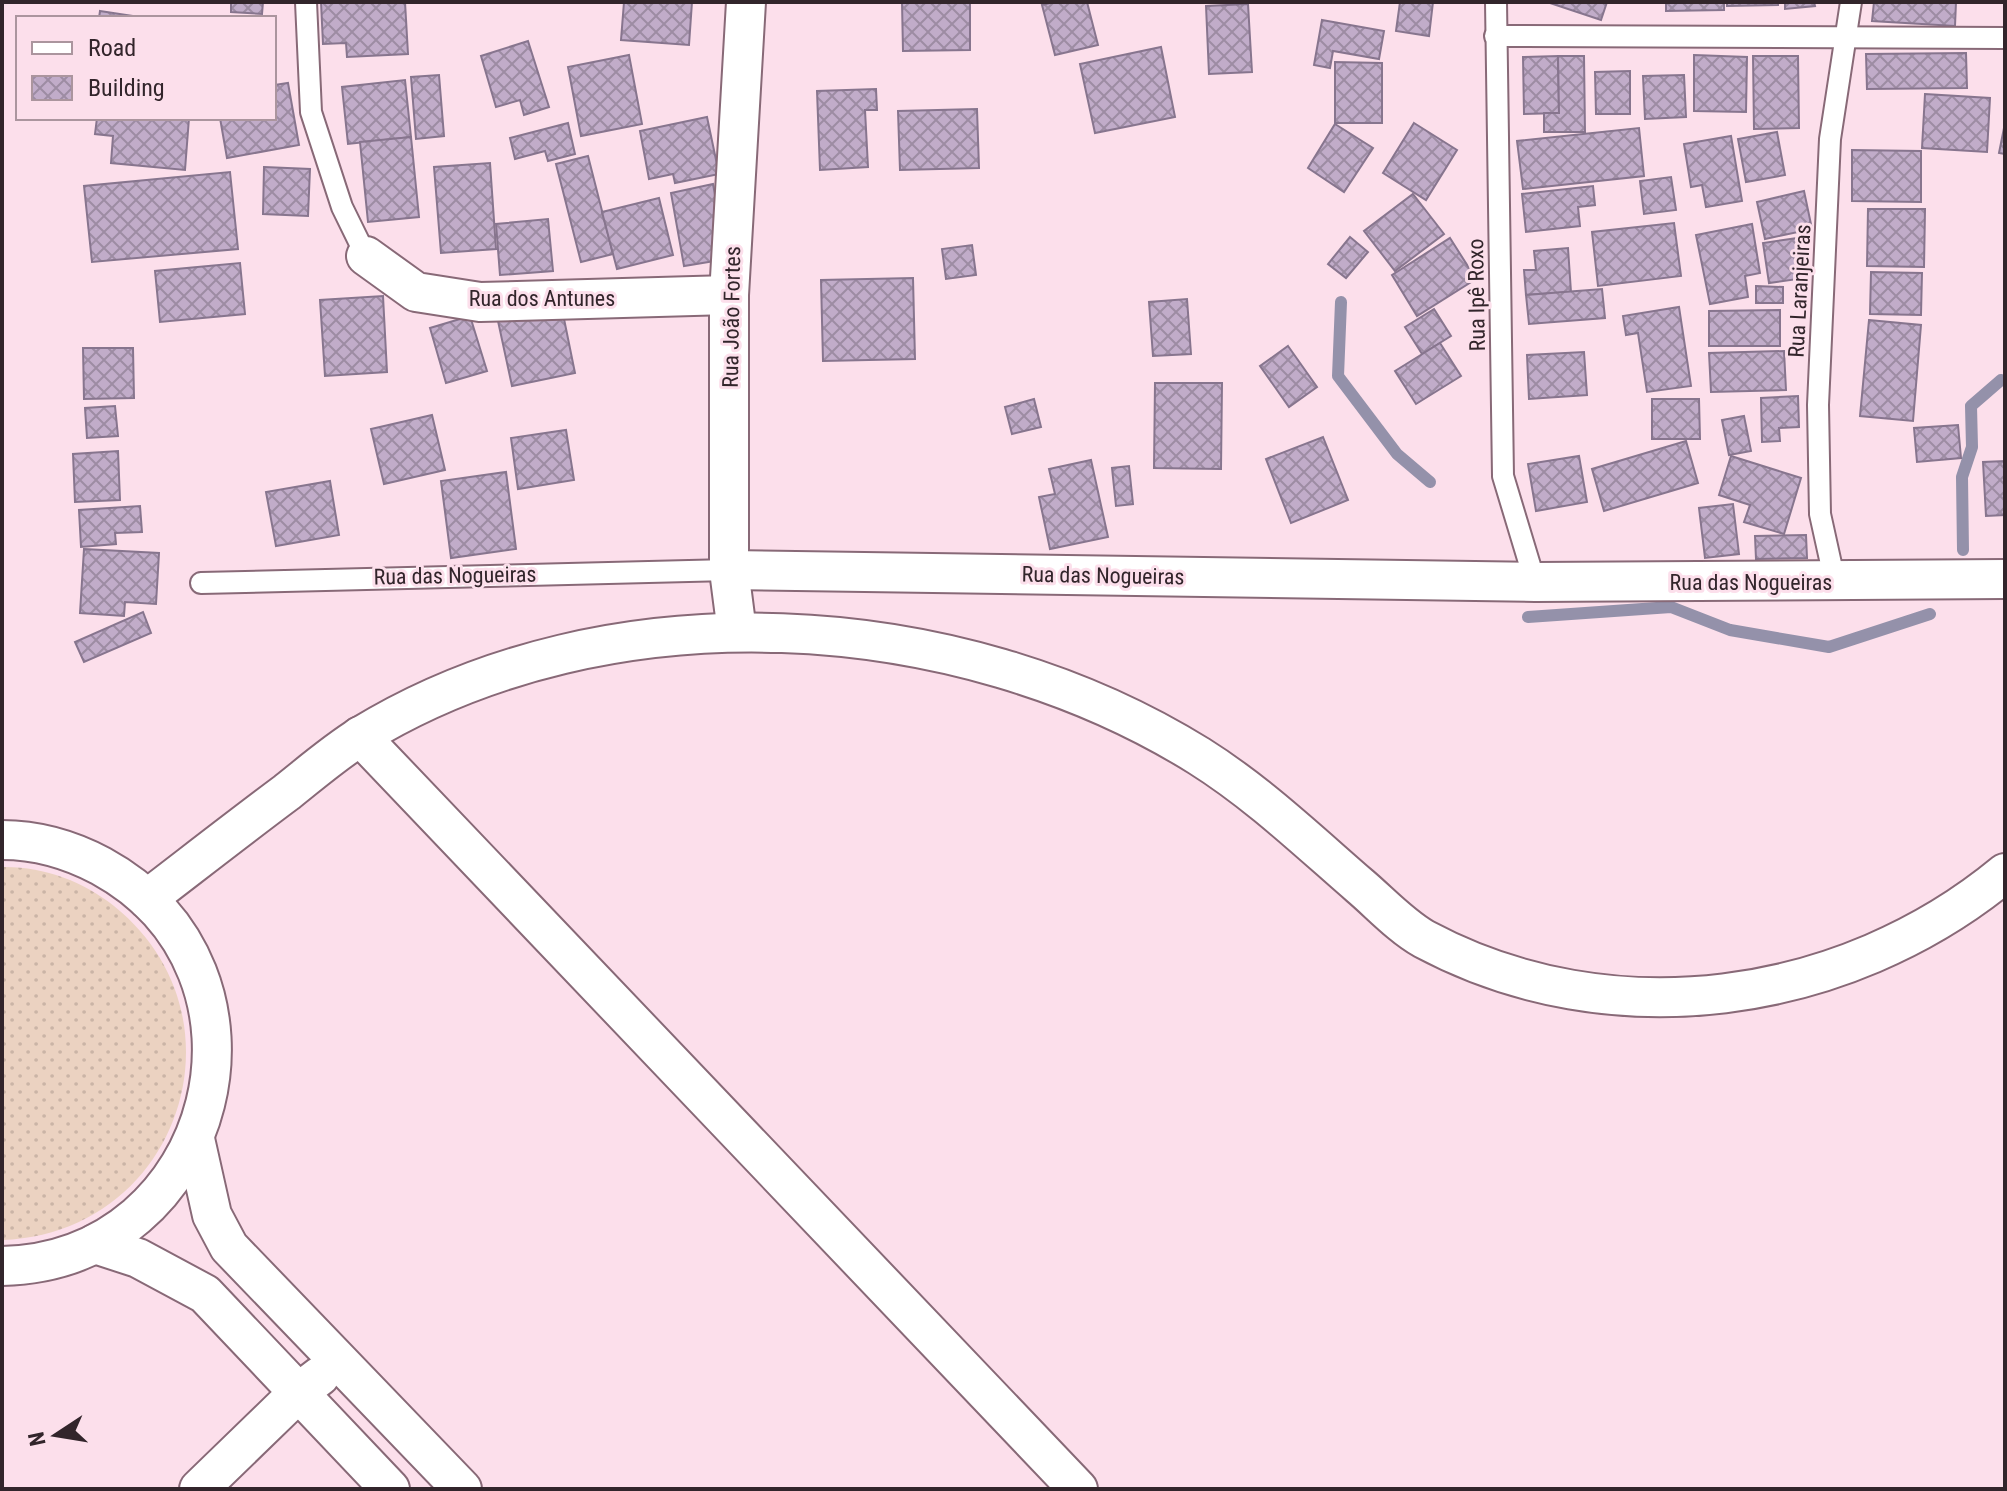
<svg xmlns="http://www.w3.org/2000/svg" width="2007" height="1491" viewBox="0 0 2007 1491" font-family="'Roboto Condensed',sans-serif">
<defs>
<pattern id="grass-dots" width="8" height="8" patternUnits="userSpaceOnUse" patternTransform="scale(2)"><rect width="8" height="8" fill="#ebd2c1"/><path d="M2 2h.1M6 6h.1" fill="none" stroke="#cab4a6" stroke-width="1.8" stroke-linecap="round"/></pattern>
<pattern id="building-cross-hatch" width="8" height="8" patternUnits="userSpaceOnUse" patternTransform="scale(2)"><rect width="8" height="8" fill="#c1acc9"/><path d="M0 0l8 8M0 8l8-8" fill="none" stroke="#9d8ca3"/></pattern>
</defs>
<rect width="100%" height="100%" fill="#fcdfeb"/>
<path fill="url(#grass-dots)" d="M2,867C42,866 83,881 114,906C252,1017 179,1234 2,1240Z"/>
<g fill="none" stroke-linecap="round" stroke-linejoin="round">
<g stroke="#9491aa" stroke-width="12">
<path d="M1341,302L1338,376L1397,454L1430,482"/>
<path d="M1963,550L1962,477L1972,447L1971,406L2001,380"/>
<path d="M1528,617L1671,607L1730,630L1829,647L1930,614"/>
</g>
</g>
<g fill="url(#building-cross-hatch)" stroke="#87758e" stroke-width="2">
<path d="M231,2H263L262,14L231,12Z"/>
<path d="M321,2H405L408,54L347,57L346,43L323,44Z"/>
<path d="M624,2H692L689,45L621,40Z"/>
<path d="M902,2H970V50L903,51Z"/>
<path d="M1054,2H1087L1098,45L1055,55L1042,5Z"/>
<path d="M1400,2H1433L1429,36L1396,31Z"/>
<path d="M1547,2H1607L1601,20Z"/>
<path d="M1666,2H1724V10L1666,11Z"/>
<path d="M1727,2H1778V5L1727,6Z"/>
<path d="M1785,2H1814L1815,6L1785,9Z"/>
<path d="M1874,2H1956L1955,26L1872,21Z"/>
<path d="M1248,4L1252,72L1209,74L1206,6Z"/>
<path d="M100,11L146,18H99Z"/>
<path d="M1322,20L1384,31L1379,59L1333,51L1330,68L1314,65Z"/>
<path d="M528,41L549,107L524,115L520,100L496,107L481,56Z"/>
<path d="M1161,47L1175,117L1095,133L1080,64Z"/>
<path d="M1966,53L1967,88L1867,89L1866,54Z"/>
<path d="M629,55L642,124L581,136L568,67Z"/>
<path d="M1694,55L1747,57L1746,112L1694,111Z"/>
<path d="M1558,56L1559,113L1524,114L1523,57Z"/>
<path d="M1558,56H1584L1585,132H1544V113H1559Z"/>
<path d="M1753,56H1798L1799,128L1754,129Z"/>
<path d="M1335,62L1382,63V123H1335Z"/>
<path d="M1630,71V114H1596L1595,72Z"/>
<path d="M439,75L444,136L416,139L411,77Z"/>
<path d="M1684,75L1686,117L1645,119L1643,76Z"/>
<path d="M405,80L411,137L348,144L342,87Z"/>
<path d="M288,83L299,145L227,158L220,118H274V85Z"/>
<path d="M876,89L877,110H865L868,167L820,170L817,91Z"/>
<path d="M1925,94L1990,98L1987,152L1922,148Z"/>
<path d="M977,109L979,168L900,170L898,111Z"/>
<path d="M707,117L719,174L675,183L673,174L649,179L640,131Z"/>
<path d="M97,118H189L185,170L111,163L113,136L95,134Z"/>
<path d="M568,123L575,154L548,161L545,151L515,159L510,138Z"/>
<path d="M1414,123L1457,150L1426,200L1383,173Z"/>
<path d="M2005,123V154L1999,153Z"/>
<path d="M1335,124L1373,148L1344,192L1308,168Z"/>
<path d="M1639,128L1644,176L1523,189L1517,141Z"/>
<path d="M1777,132L1785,175L1746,182L1738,139Z"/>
<path d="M1731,136L1742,201L1706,207L1702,185L1691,187L1684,144Z"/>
<path d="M411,137L419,217L368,222L360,142Z"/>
<path d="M1852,150L1921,151V202L1852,201Z"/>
<path d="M588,156L613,254L581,262L556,164Z"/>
<path d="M490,163L496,249L441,253L434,167Z"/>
<path d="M264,167L310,169L308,216L263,214Z"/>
<path d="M230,172L238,249L92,262L84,186Z"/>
<path d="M1671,177L1676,210L1644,214L1640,181Z"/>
<path d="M713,184L727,259L684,266L671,193Z"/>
<path d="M1593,186L1595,205L1578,207L1580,226L1526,232L1522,194Z"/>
<path d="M1804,191L1812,229L1765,239L1757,202Z"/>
<path d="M1413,194L1444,234L1395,271L1364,231Z"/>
<path d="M659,198L673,255L617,269L602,212Z"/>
<path d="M1868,209H1925L1924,267L1867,266Z"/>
<path d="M548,219L553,271L500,275L496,224Z"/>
<path d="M1674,223L1681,276L1598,286L1592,232Z"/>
<path d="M1752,224L1760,273L1745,276L1748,297L1710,304L1696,235Z"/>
<path d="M1350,237L1368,252L1346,278L1328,264Z"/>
<path d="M1450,238L1476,279L1417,316L1392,275Z"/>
<path d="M1798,238L1805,278L1769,283L1763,243Z"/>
<path d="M972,245L976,275L946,279L942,249Z"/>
<path d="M1568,248L1571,292L1526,295L1524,270H1536L1534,251Z"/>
<path d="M240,263L245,314L160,322L155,271Z"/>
<path d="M1871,272L1922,273L1921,315L1870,314Z"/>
<path d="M913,278L915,359L823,361L821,280Z"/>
<path d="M1756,286L1783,287V303H1756Z"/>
<path d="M1602,289L1605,318L1529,324L1526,295Z"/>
<path d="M383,296L387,372L325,376L320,300Z"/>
<path d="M1187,299L1191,354L1153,356L1149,302Z"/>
<path d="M1679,307L1691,386L1647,392L1638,333L1626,335L1623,316Z"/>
<path d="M562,309L575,373L512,386L498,321Z"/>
<path d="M1434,309L1451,336L1422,354L1405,327Z"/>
<path d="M1780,310V346H1709V311Z"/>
<path d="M470,316L487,371L446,383L430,328Z"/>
<path d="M1869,320L1921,325L1913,421L1860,416Z"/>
<path d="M1440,343L1461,376L1416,404L1395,371Z"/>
<path d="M1288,346L1317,387L1289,407L1260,366Z"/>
<path d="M83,348H133L134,398L84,399Z"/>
<path d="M1784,351L1786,390L1711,392L1709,353Z"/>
<path d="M1584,352L1587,395L1529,399L1527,355Z"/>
<path d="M1155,383H1222L1221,469L1154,468Z"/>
<path d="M1798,396L1799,427L1779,428L1780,441L1762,442L1761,398Z"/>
<path d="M1034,399L1041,427L1012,434L1005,407Z"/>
<path d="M1652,399H1699L1700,439H1652Z"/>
<path d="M115,406L118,436L87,438L85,408Z"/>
<path d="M432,415L445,470L384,484L371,429Z"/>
<path d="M1744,416L1751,451L1729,455L1722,420Z"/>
<path d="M1958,425L1961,458L1917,462L1914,428Z"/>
<path d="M566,430L574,480L518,489L511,438Z"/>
<path d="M1323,437L1348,500L1291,523L1266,459Z"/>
<path d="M1686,441L1698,483L1604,511L1592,469Z"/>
<path d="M118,451L120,500L75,502L73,454Z"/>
<path d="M1579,456L1587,502L1536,511L1528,464Z"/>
<path d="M1731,456L1801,478L1784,534L1744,522L1750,505L1719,495Z"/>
<path d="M1091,460L1108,537L1050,549L1039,497L1055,494L1049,469Z"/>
<path d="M2005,461V515L1986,516L1983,462Z"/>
<path d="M1129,466L1133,504L1116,506L1112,468Z"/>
<path d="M506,472L516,549L451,558L441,481Z"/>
<path d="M330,481L339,535L276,546L266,492Z"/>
<path d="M1733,504L1739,554L1705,558L1699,508Z"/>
<path d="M140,506L142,532L115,533L116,544L81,547L79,510Z"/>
<path d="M1806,535L1807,558L1756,559L1755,536Z"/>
<path d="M84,549L159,553L156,604L125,602L124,616L80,613Z"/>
<path d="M143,612L151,633L84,662L75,642Z"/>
</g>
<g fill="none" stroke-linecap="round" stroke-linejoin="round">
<g stroke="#886977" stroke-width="24">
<g id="service">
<path d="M306,2L311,112L342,207L366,256"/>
<path d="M1496,2L1503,476L1535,582"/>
<path d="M1495,36L2005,38"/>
<path d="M1835,582L1820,514L1818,405L1830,139L1851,2"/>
<path d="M201,583L729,570"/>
</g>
</g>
<g stroke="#886977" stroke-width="42">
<g id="minor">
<path d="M366,256L416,292L480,302L729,295"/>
<path d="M729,570L1535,582L2005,579"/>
<path d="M737,632L729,570V295L746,2"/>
<path d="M360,736L1078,1489"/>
<path d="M2,840C37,840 71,850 101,866C293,971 220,1261 2,1266"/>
<path d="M147,899C194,863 240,827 287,792C311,773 335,752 361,736C608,585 958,606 1199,756C1258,793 1308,841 1360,886C1380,903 1401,926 1424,939C1611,1039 1844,1006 2005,873"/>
<path d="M195,1139L212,1215L229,1247L462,1489"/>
<path d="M95,1244L138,1258L205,1294L390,1489"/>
<path d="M199,1489L299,1392L320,1376"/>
</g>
</g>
<use href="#service" stroke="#fff" stroke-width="20"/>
<use href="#minor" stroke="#fff" stroke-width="38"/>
</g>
<g text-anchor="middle" stroke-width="6" stroke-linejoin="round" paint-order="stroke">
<g font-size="22" fill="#32252b" stroke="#fcdfeb">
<text transform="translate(1799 291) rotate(-87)" y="8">Rua Laranjeiras</text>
<text transform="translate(1476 295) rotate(-91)" y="8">Rua Ipê Roxo</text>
<text x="542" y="306">Rua dos Antunes</text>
<text transform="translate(731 317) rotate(-89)" y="8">Rua João Fortes</text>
<text transform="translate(455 575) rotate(-1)" y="8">Rua das Nogueiras</text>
<text transform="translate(1103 575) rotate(1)" y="8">Rua das Nogueiras</text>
<text x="1751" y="590">Rua das Nogueiras</text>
</g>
</g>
<rect width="2007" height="1491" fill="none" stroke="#32252b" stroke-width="8"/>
<rect x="16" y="16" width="260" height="104" fill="#fcdfeb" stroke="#ab959e" stroke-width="2"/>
<rect x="32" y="42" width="40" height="12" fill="#ffffff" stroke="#ab959e" stroke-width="2"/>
<text x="88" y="56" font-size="24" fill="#32252b">Road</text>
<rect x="32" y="76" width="40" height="24" fill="url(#building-cross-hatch)" stroke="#ab959e" stroke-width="2"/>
<text x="88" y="96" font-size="24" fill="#32252b">Building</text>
<g transform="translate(56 1435) rotate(258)" stroke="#fcdfeb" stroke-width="6" paint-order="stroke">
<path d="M0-6L14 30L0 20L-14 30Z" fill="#32252b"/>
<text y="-12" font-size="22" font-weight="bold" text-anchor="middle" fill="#32252b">N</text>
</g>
</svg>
